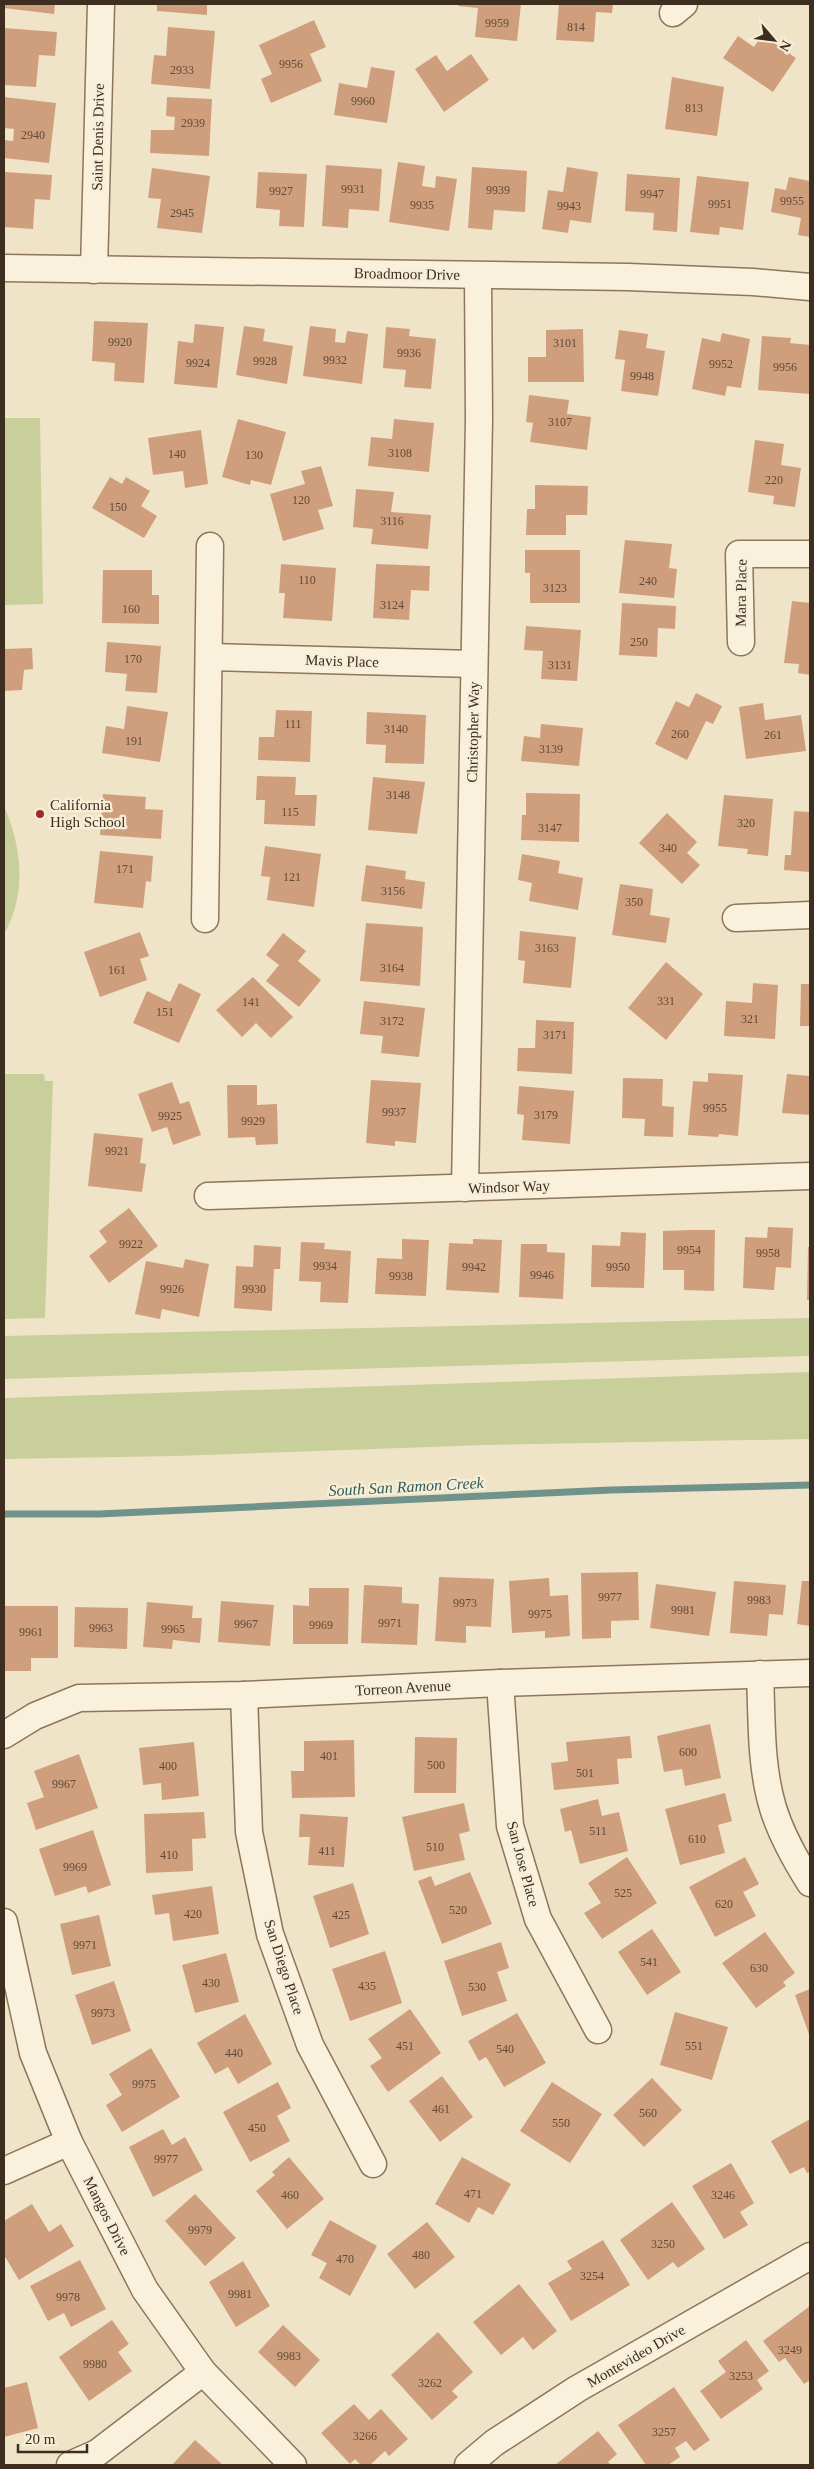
<svg xmlns="http://www.w3.org/2000/svg" width="814" height="2469" viewBox="0 0 814 2469" font-family="Georgia,serif">
<rect width="100%" height="100%" fill="#f0e4c8"/>
<g fill="#c9cf9b">
<path d="M4,418H40L43,604L4,605Z"/>
<path d="M4,806C22,847 27,894 4,934Z"/>
<path d="M4,1074H44L45,1081H53L45,1318L4,1319Z"/>
<path d="M810,1318V1356L4,1379V1336Z"/>
<path d="M810,1372V1439L486,1445L176,1456L4,1459V1398Z"/>
</g>
<g fill="none" stroke-linecap="round" stroke-linejoin="round">
<path stroke="#6f938a" stroke-width="7" d="M4,1514H99L611,1490L810,1485"/>
</g>
<g fill="#cf9f7d">
<path d="M4,4H55L54,14L4,8Z"/>
<path d="M157,4H207V15L157,11Z"/>
<path d="M459,4H521L517,41L475,37L478,8L458,6Z"/>
<path d="M559,4H613L612,13L596,12L594,42L556,40Z"/>
<path d="M314,20L326,47L310,54L322,81L271,103L261,79L272,74L259,45Z"/>
<path d="M168,27L215,31L210,89L151,84L154,55L166,56Z"/>
<path d="M4,28L57,32L55,56L39,55L36,87L4,85Z"/>
<path d="M762,35L796,58L773,92L723,58L738,36L754,47Z"/>
<path d="M471,54L489,80L444,112L415,69L436,55L447,71Z"/>
<path d="M371,67L395,71L387,123L334,115L339,83L367,88Z"/>
<path d="M672,77L724,87L717,136L665,129Z"/>
<path d="M4,97L56,103L49,163L4,158V140L13,141L14,129L4,128Z"/>
<path d="M167,97L212,99L209,156L150,153L151,130H174L175,117L166,116Z"/>
<path d="M398,162L425,166L422,186L435,188L436,176L457,179L449,231L389,222Z"/>
<path d="M326,165L382,169L379,211L349,209L348,228L322,226Z"/>
<path d="M472,167L527,171L525,212L494,210L492,230L468,228Z"/>
<path d="M567,167L598,172L591,223L570,220L568,233L542,229L548,190L563,192Z"/>
<path d="M152,168L210,176L202,233L157,228L161,199L148,198Z"/>
<path d="M4,172L52,175L50,200L35,199L33,229L4,227Z"/>
<path d="M258,172L307,174L304,227L279,226L280,210L256,208Z"/>
<path d="M627,174L680,178L677,232L653,230L654,213L625,211Z"/>
<path d="M697,176L749,182L743,230L720,227L719,235L690,232Z"/>
<path d="M789,177L810,181V237L798,235L801,218L771,212L775,188L786,190Z"/>
<path d="M94,321L148,323L144,383L114,381L115,363L92,361Z"/>
<path d="M195,324L224,327L217,388L174,384L178,341L193,343Z"/>
<path d="M244,326L265,329L263,341L293,346L287,384L236,375Z"/>
<path d="M310,326L336,329L335,342L345,343L347,331L368,334L362,384L303,376Z"/>
<path d="M386,327L410,329L409,336L436,339L431,389L404,387L406,370L383,368Z"/>
<path d="M583,329L584,382H528V357H546V330Z"/>
<path d="M619,330L648,334L646,348L665,351L658,396L621,391L625,360L615,359Z"/>
<path d="M722,333L750,339L741,388L727,386L725,396L692,389L702,338L720,342Z"/>
<path d="M762,336L791,338L790,343L810,345V394L758,390Z"/>
<path d="M529,395L569,400L567,414L591,417L587,450L530,442L533,423L526,422Z"/>
<path d="M238,419L286,432L271,485L251,480L250,485L222,477Z"/>
<path d="M394,419L434,423L429,472L368,466L371,437L392,439Z"/>
<path d="M201,430L208,484L185,488L183,471L153,475L148,438Z"/>
<path d="M755,440L784,444L781,465L801,468L795,507L773,504L774,496L748,492Z"/>
<path d="M321,466L333,506L318,510L324,529L283,541L270,494L305,484L301,471Z"/>
<path d="M110,477L122,484L126,477L150,491L141,506L157,516L144,538L92,508Z"/>
<path d="M535,485L588,486L587,515H566V535H526L527,509H535Z"/>
<path d="M356,489L394,492L391,512L431,515L428,549L371,544L373,529L353,527Z"/>
<path d="M625,540L672,544L669,568L677,569L674,598L619,593Z"/>
<path d="M525,550H580V603H530V573H525Z"/>
<path d="M281,564L336,568L332,621L283,618L285,593H279Z"/>
<path d="M376,564L430,566L429,591L411,590L409,620L373,618Z"/>
<path d="M103,570H152V595H159V624L102,623Z"/>
<path d="M792,601L810,603V675L798,673L799,664L784,663Z"/>
<path d="M622,603L676,606L675,629L658,628L657,657L619,655Z"/>
<path d="M526,626L581,630L577,681L541,679L543,651L524,650Z"/>
<path d="M107,642L161,646L157,693L125,691L127,674L105,672Z"/>
<path d="M32,648L33,669L24,670L22,690L4,691V649Z"/>
<path d="M696,693L722,706L713,724L706,721L687,760L655,744L676,701L689,707Z"/>
<path d="M763,703L765,720L801,715L806,751L746,759L739,707Z"/>
<path d="M127,706L168,712L160,762L102,753L106,726L124,729Z"/>
<path d="M276,710L312,711L310,762L258,760L259,737H274Z"/>
<path d="M367,712L426,715L424,764L385,763L386,745L366,744Z"/>
<path d="M541,724L583,728L579,766L521,761L524,736L540,738Z"/>
<path d="M257,776L296,777L295,795H317L315,826L264,824L265,800H256Z"/>
<path d="M373,777L425,782L417,834L368,830Z"/>
<path d="M526,793L580,794L579,842L521,840L522,815H526Z"/>
<path d="M103,794L146,797L145,809L163,810L161,839L100,835Z"/>
<path d="M724,795L773,799L768,856L747,854L748,849L718,846Z"/>
<path d="M794,811L810,812V872L784,870L785,855H791Z"/>
<path d="M667,813L697,842L687,853L700,865L682,884L639,843Z"/>
<path d="M265,846L321,854L314,907L267,900L270,877L261,876Z"/>
<path d="M100,851L153,856L151,882L146,881L143,908L94,903Z"/>
<path d="M522,854L560,861L558,873L583,878L578,910L529,901L532,883L518,880Z"/>
<path d="M366,865L406,871L405,879L425,882L422,909L361,901Z"/>
<path d="M620,884L653,889L650,915L670,918L666,943L612,935Z"/>
<path d="M366,923L423,927L420,986L360,981Z"/>
<path d="M520,931L576,937L571,988L523,983L525,961L518,960Z"/>
<path d="M140,932L149,956L140,959L147,980L100,997L84,952Z"/>
<path d="M283,933L306,951L298,961L321,980L299,1007L266,981L279,965L266,955Z"/>
<path d="M666,962L703,994L666,1040L628,1008Z"/>
<path d="M253,977L293,1017L271,1038L256,1023L242,1037L216,1010Z"/>
<path d="M179,983L201,994L179,1043L133,1023L147,991L170,1002Z"/>
<path d="M753,983L778,985L775,1039L724,1036L726,1001L752,1003Z"/>
<path d="M801,984H810V1026H800Z"/>
<path d="M364,1001L425,1008L419,1057L381,1053L383,1036L360,1034Z"/>
<path d="M536,1020L574,1022L572,1074L517,1071L518,1048H535Z"/>
<path d="M708,1073L743,1075L738,1136L719,1134L718,1137L688,1135L693,1081L708,1082Z"/>
<path d="M787,1074L810,1076V1115L782,1113Z"/>
<path d="M623,1078L663,1079L662,1106L674,1107L673,1137L644,1136L645,1119L622,1118Z"/>
<path d="M371,1080L421,1083L416,1143L395,1141V1146L366,1143Z"/>
<path d="M172,1082L180,1104L189,1101L201,1135L173,1145L167,1127L152,1132L138,1094Z"/>
<path d="M227,1085H257V1105L277,1104L278,1144L256,1145L255,1137L228,1138Z"/>
<path d="M519,1086L574,1091L570,1144L522,1140L524,1115L517,1114Z"/>
<path d="M94,1133L143,1138L140,1163L146,1164L142,1192L88,1186Z"/>
<path d="M129,1208L158,1246L109,1283L89,1256L107,1242L99,1231Z"/>
<path d="M768,1227L793,1228L791,1268L776,1267L774,1290L743,1288L745,1237L767,1238Z"/>
<path d="M691,1230H715L714,1291L684,1290V1270H663V1231Z"/>
<path d="M621,1232L646,1233L644,1288L591,1287L592,1245L620,1246Z"/>
<path d="M402,1239L429,1240L426,1296L375,1294L377,1258L402,1259Z"/>
<path d="M473,1239L502,1240L499,1293L446,1290L449,1243L473,1244Z"/>
<path d="M301,1242L325,1243L324,1249L351,1251L348,1303L320,1302L321,1282L299,1281Z"/>
<path d="M521,1244H547V1252L565,1253L563,1299L519,1297Z"/>
<path d="M254,1245L281,1247L280,1269H274L272,1311L234,1308L236,1266L253,1267Z"/>
<path d="M808,1247H810V1300H807Z"/>
<path d="M185,1259L209,1264L199,1317L162,1309L160,1319L135,1314L146,1261L183,1268Z"/>
<path d="M638,1572L639,1620L611,1621V1638L582,1639L581,1573Z"/>
<path d="M439,1577L494,1579L491,1627L466,1626V1643L435,1641Z"/>
<path d="M549,1578L550,1596L568,1595L570,1636L545,1638V1631L512,1633L509,1581Z"/>
<path d="M734,1581L786,1585L783,1615L769,1614L767,1636L730,1633Z"/>
<path d="M802,1581H810V1626L797,1624Z"/>
<path d="M656,1584L716,1592L709,1636L650,1628Z"/>
<path d="M364,1585L402,1587V1603L419,1604L417,1645L361,1643Z"/>
<path d="M309,1588H349L348,1644H293V1605L309,1606Z"/>
<path d="M221,1601L274,1605L270,1646L218,1642Z"/>
<path d="M147,1602L193,1606L192,1618H202L200,1643L173,1640L172,1649L143,1647Z"/>
<path d="M4,1606H58V1658H31V1671H4Z"/>
<path d="M75,1607L128,1608L127,1649L74,1647Z"/>
<path d="M710,1724L721,1778L685,1786L682,1769L664,1772L657,1736Z"/>
<path d="M630,1736L632,1758L617,1759L619,1784L554,1790L551,1763L568,1761L566,1742Z"/>
<path d="M415,1737L457,1738L456,1793H414Z"/>
<path d="M354,1740L355,1797L292,1798L291,1771H304V1741Z"/>
<path d="M194,1742L199,1796L162,1800L161,1783L143,1785L139,1748Z"/>
<path d="M79,1754L98,1808L36,1830L27,1803L44,1797L34,1771Z"/>
<path d="M725,1793L732,1821L718,1825L725,1853L680,1865L665,1809Z"/>
<path d="M598,1799L602,1816L619,1812L628,1851L580,1864L571,1830L565,1832L560,1809Z"/>
<path d="M464,1803L470,1831L459,1834L465,1860L414,1871L402,1817Z"/>
<path d="M204,1812L206,1838L192,1839L193,1871L146,1873L144,1814Z"/>
<path d="M300,1814L348,1817L344,1867L308,1865L310,1837H299Z"/>
<path d="M93,1830L111,1885L88,1893L86,1886L55,1896L39,1849Z"/>
<path d="M627,1857L657,1903L602,1939L584,1913L601,1903L588,1883Z"/>
<path d="M745,1857L759,1884L743,1892L756,1916L715,1937L689,1887Z"/>
<path d="M470,1872L492,1924L442,1944L418,1881L431,1876L435,1886Z"/>
<path d="M353,1883L369,1934L330,1948L313,1896Z"/>
<path d="M212,1886L219,1934L173,1941L169,1913L155,1915L152,1895Z"/>
<path d="M99,1915L111,1966L72,1975L60,1924Z"/>
<path d="M652,1929L681,1972L647,1995L618,1952Z"/>
<path d="M765,1932L795,1973L783,1982L786,1986L756,2008L722,1963Z"/>
<path d="M501,1942L509,1968L497,1972L507,2001L462,2016L444,1961Z"/>
<path d="M385,1951L402,2003L350,2021L332,1969Z"/>
<path d="M226,1953L239,2002L195,2013L182,1965Z"/>
<path d="M114,1981L131,2031L92,2045L75,1995Z"/>
<path d="M810,1989V2037L795,1995Z"/>
<path d="M410,2009L441,2053L388,2092L370,2066L382,2058L368,2039Z"/>
<path d="M675,2012L728,2027L712,2080L660,2065Z"/>
<path d="M517,2013L546,2063L504,2087L486,2057L479,2061L468,2041Z"/>
<path d="M245,2014L272,2064L238,2084L228,2067L215,2074L197,2043Z"/>
<path d="M151,2048L180,2097L122,2132L106,2105L122,2095L109,2074Z"/>
<path d="M442,2076L473,2117L440,2142L409,2101Z"/>
<path d="M652,2078L682,2110L644,2147L613,2115Z"/>
<path d="M278,2082L291,2108L277,2116L290,2141L250,2162L223,2112Z"/>
<path d="M552,2082L602,2114L570,2163L520,2131Z"/>
<path d="M810,2119V2172L807,2173L804,2167L790,2174L771,2141Z"/>
<path d="M163,2129L172,2145L185,2137L203,2170L153,2197L129,2147Z"/>
<path d="M289,2157L324,2199L287,2229L256,2191L275,2175L272,2172Z"/>
<path d="M462,2157L511,2184L493,2215L478,2207L469,2223L435,2204Z"/>
<path d="M731,2163L754,2203L740,2212L748,2225L724,2239L692,2186Z"/>
<path d="M195,2194L236,2238L205,2266L165,2221Z"/>
<path d="M672,2202L705,2249L678,2268L673,2262L648,2280L620,2240Z"/>
<path d="M32,2204L49,2232L61,2224L74,2246L19,2280L4,2255V2221Z"/>
<path d="M330,2220L377,2246L350,2296L319,2278L327,2263L311,2255Z"/>
<path d="M427,2222L455,2257L415,2289L387,2254Z"/>
<path d="M603,2240L630,2285L571,2321L548,2283L572,2269L567,2261Z"/>
<path d="M80,2260L106,2309L71,2327L64,2313L48,2321L30,2286Z"/>
<path d="M243,2261L270,2306L236,2327L209,2282Z"/>
<path d="M519,2284L557,2331L533,2350L523,2337L501,2355L473,2322Z"/>
<path d="M810,2306V2380L804,2384L785,2358L779,2362L763,2341Z"/>
<path d="M112,2320L129,2344L118,2352L132,2371L89,2401L59,2357Z"/>
<path d="M283,2325L320,2360L295,2387L258,2352Z"/>
<path d="M438,2332L473,2372L452,2391L458,2397L432,2420L391,2375Z"/>
<path d="M746,2340L769,2371L757,2380L763,2389L721,2419L700,2391L726,2372L718,2361Z"/>
<path d="M27,2382L38,2428L4,2437V2388Z"/>
<path d="M674,2387L710,2440L694,2451L686,2441L675,2448L680,2457L668,2465H646L618,2425Z"/>
<path d="M354,2404L369,2420L381,2409L408,2439L389,2456L385,2451L370,2465H361L355,2459L350,2464L321,2433Z"/>
<path d="M598,2431L617,2454L608,2462L611,2465H555Z"/>
<path d="M195,2440L223,2465H172Z"/>
</g>
<g fill="none" stroke-linecap="round" stroke-linejoin="round">
<g stroke="#8d765c" stroke-width="29">
<g id="minor">
<path d="M673,13L684,4"/>
<path d="M4,268L628,277L753,282L810,287"/>
<path d="M94,270L101,4"/>
<path d="M741,642L739,554H810"/>
<path d="M210,657L474,664"/>
<path d="M736,918L810,915"/>
<path d="M205,919L210,546"/>
<path d="M465,1188L479,419L478,276"/>
<path d="M208,1196L810,1176"/>
<path d="M760,1674C762,1718 760,1765 773,1808C781,1834 796,1861 810,1883"/>
<path d="M500,1683L510,1826L538,1919L598,2030"/>
<path d="M244,1695L249,1832L270,1934L310,2045L373,2164"/>
<path d="M4,1735L35,1716L79,1698L244,1695L500,1683L810,1673"/>
<path d="M4,1922L33,2053L69,2142L145,2290L203,2372L293,2465"/>
<path d="M4,2171L69,2142"/>
<path d="M70,2465L97,2453L203,2372"/>
<path d="M468,2465L494,2443L577,2389L810,2256"/>
</g>
</g>
<use href="#minor" stroke="#faf1dc" stroke-width="26"/>
</g>
<circle fill="#9e2a2b" stroke="#f7eed8" stroke-width="2" cx="40" cy="814" r="5"/>
<g text-anchor="middle" stroke-width="4.5" stroke-linejoin="round" paint-order="stroke">
<g font-size="12" fill="#624a37">
<text x="497" y="27">9959</text>
<text x="576" y="31">814</text>
<text x="291" y="68">9956</text>
<text x="182" y="74">2933</text>
<text x="363" y="105">9960</text>
<text x="694" y="112">813</text>
<text x="193" y="127">2939</text>
<text x="33" y="139">2940</text>
<text x="353" y="193">9931</text>
<text x="498" y="194">9939</text>
<text x="281" y="195">9927</text>
<text x="652" y="198">9947</text>
<text x="792" y="205">9955</text>
<text x="720" y="208">9951</text>
<text x="422" y="209">9935</text>
<text x="569" y="210">9943</text>
<text x="182" y="217">2945</text>
<text x="120" y="346">9920</text>
<text x="565" y="347">3101</text>
<text x="409" y="357">9936</text>
<text x="335" y="364">9932</text>
<text x="265" y="365">9928</text>
<text x="198" y="367">9924</text>
<text x="721" y="368">9952</text>
<text x="785" y="371">9956</text>
<text x="642" y="380">9948</text>
<text x="560" y="426">3107</text>
<text x="400" y="457">3108</text>
<text x="177" y="458">140</text>
<text x="254" y="459">130</text>
<text x="774" y="484">220</text>
<text x="301" y="504">120</text>
<text x="118" y="511">150</text>
<text x="392" y="525">3116</text>
<text x="307" y="584">110</text>
<text x="648" y="585">240</text>
<text x="555" y="592">3123</text>
<text x="392" y="609">3124</text>
<text x="131" y="613">160</text>
<text x="639" y="646">250</text>
<text x="133" y="663">170</text>
<text x="560" y="669">3131</text>
<text x="293" y="728">111</text>
<text x="396" y="733">3140</text>
<text x="680" y="738">260</text>
<text x="773" y="739">261</text>
<text x="134" y="745">191</text>
<text x="551" y="753">3139</text>
<text x="398" y="799">3148</text>
<text x="290" y="816">115</text>
<text x="746" y="827">320</text>
<text x="550" y="832">3147</text>
<text x="668" y="852">340</text>
<text x="125" y="873">171</text>
<text x="292" y="881">121</text>
<text x="393" y="895">3156</text>
<text x="634" y="906">350</text>
<text x="547" y="952">3163</text>
<text x="392" y="972">3164</text>
<text x="117" y="974">161</text>
<text x="666" y="1005">331</text>
<text x="251" y="1006">141</text>
<text x="165" y="1016">151</text>
<text x="750" y="1023">321</text>
<text x="392" y="1025">3172</text>
<text x="555" y="1039">3171</text>
<text x="715" y="1112">9955</text>
<text x="394" y="1116">9937</text>
<text x="546" y="1119">3179</text>
<text x="170" y="1120">9925</text>
<text x="253" y="1125">9929</text>
<text x="117" y="1155">9921</text>
<text x="131" y="1248">9922</text>
<text x="689" y="1254">9954</text>
<text x="768" y="1257">9958</text>
<text x="325" y="1270">9934</text>
<text x="474" y="1271">9942</text>
<text x="618" y="1271">9950</text>
<text x="542" y="1279">9946</text>
<text x="401" y="1280">9938</text>
<text x="172" y="1293">9926</text>
<text x="254" y="1293">9930</text>
<text x="610" y="1601">9977</text>
<text x="759" y="1604">9983</text>
<text x="465" y="1607">9973</text>
<text x="683" y="1614">9981</text>
<text x="540" y="1618">9975</text>
<text x="390" y="1627">9971</text>
<text x="246" y="1628">9967</text>
<text x="321" y="1629">9969</text>
<text x="101" y="1632">9963</text>
<text x="173" y="1633">9965</text>
<text x="31" y="1636">9961</text>
<text x="688" y="1756">600</text>
<text x="329" y="1760">401</text>
<text x="436" y="1769">500</text>
<text x="168" y="1770">400</text>
<text x="585" y="1777">501</text>
<text x="64" y="1788">9967</text>
<text x="598" y="1835">511</text>
<text x="697" y="1843">610</text>
<text x="435" y="1851">510</text>
<text x="327" y="1855">411</text>
<text x="169" y="1859">410</text>
<text x="75" y="1871">9969</text>
<text x="623" y="1897">525</text>
<text x="724" y="1908">620</text>
<text x="458" y="1914">520</text>
<text x="193" y="1918">420</text>
<text x="341" y="1919">425</text>
<text x="85" y="1949">9971</text>
<text x="649" y="1966">541</text>
<text x="759" y="1972">630</text>
<text x="211" y="1987">430</text>
<text x="367" y="1990">435</text>
<text x="477" y="1991">530</text>
<text x="103" y="2017">9973</text>
<text x="405" y="2050">451</text>
<text x="694" y="2050">551</text>
<text x="505" y="2053">540</text>
<text x="234" y="2057">440</text>
<text x="144" y="2088">9975</text>
<text x="441" y="2113">461</text>
<text x="648" y="2117">560</text>
<text x="561" y="2127">550</text>
<text x="257" y="2132">450</text>
<text x="166" y="2163">9977</text>
<text x="473" y="2198">471</text>
<text x="290" y="2199">460</text>
<text x="723" y="2199">3246</text>
<text x="200" y="2234">9979</text>
<text x="663" y="2248">3250</text>
<text x="421" y="2259">480</text>
<text x="345" y="2263">470</text>
<text x="592" y="2280">3254</text>
<text x="240" y="2298">9981</text>
<text x="68" y="2301">9978</text>
<text x="790" y="2354">3249</text>
<text x="289" y="2360">9983</text>
<text x="95" y="2368">9980</text>
<text x="741" y="2380">3253</text>
<text x="430" y="2387">3262</text>
<text x="664" y="2436">3257</text>
<text x="365" y="2440">3266</text>
</g>
<g font-size="15" fill="#3d2e20" stroke="#f7eed8">
<text transform="translate(98 137) rotate(-89)" y="5">Saint Denis Drive</text>
<text transform="translate(407 274) rotate(1)" y="5">Broadmoor Drive</text>
<text transform="translate(741 593) rotate(-89)" y="5">Mara Place</text>
<text transform="translate(342 661) rotate(2)" y="5">Mavis Place</text>
<text transform="translate(473 732) rotate(-89)" y="5">Christopher Way</text>
<text transform="translate(509 1187) rotate(-2)" y="5">Windsor Way</text>
<text transform="translate(403 1688) rotate(-3)" y="5">Torreon Avenue</text>
<text transform="translate(523 1864) rotate(75)" y="5">San Jose Place</text>
<text transform="translate(284 1967) rotate(72)" y="5">San Diego Place</text>
<text transform="translate(107 2216) rotate(63)" y="5">Mangos Drive</text>
<text transform="translate(636 2356) rotate(-30)" y="5">Montevideo Drive</text>
</g>
<g font-size="15" fill="#3d2e20" stroke="#f7eed8" text-anchor="start">
<text x="50" y="810">California<tspan x="50" dy="17">High School</tspan></text>
</g>
<g font-size="16" font-style="italic" fill="#2f5d5a" stroke="#f7eed8">
<text transform="translate(406 1486) rotate(-3)" y="6">South San Ramon Creek</text>
</g>
</g>
<rect width="814" height="2469" fill="none" stroke="#3d2e20" stroke-width="10"/>
<g transform="translate(774 40) rotate(118)" stroke="#f7eed8" stroke-width="4" paint-order="stroke">
<path d="M0-4L9 19L0 12L-9 19Z" fill="#3d2e20"/>
<text y="-8" font-size="14" font-weight="bold" text-anchor="middle" fill="#3d2e20">N</text>
</g>
<path d="M18 2444v8h69v-8" fill="none" stroke="#3d2e20" stroke-width="2.5"/>
<text x="25" y="2444" font-size="15" fill="#3d2e20" stroke="#f7eed8" stroke-width="4" paint-order="stroke">20 m</text>
</svg>
